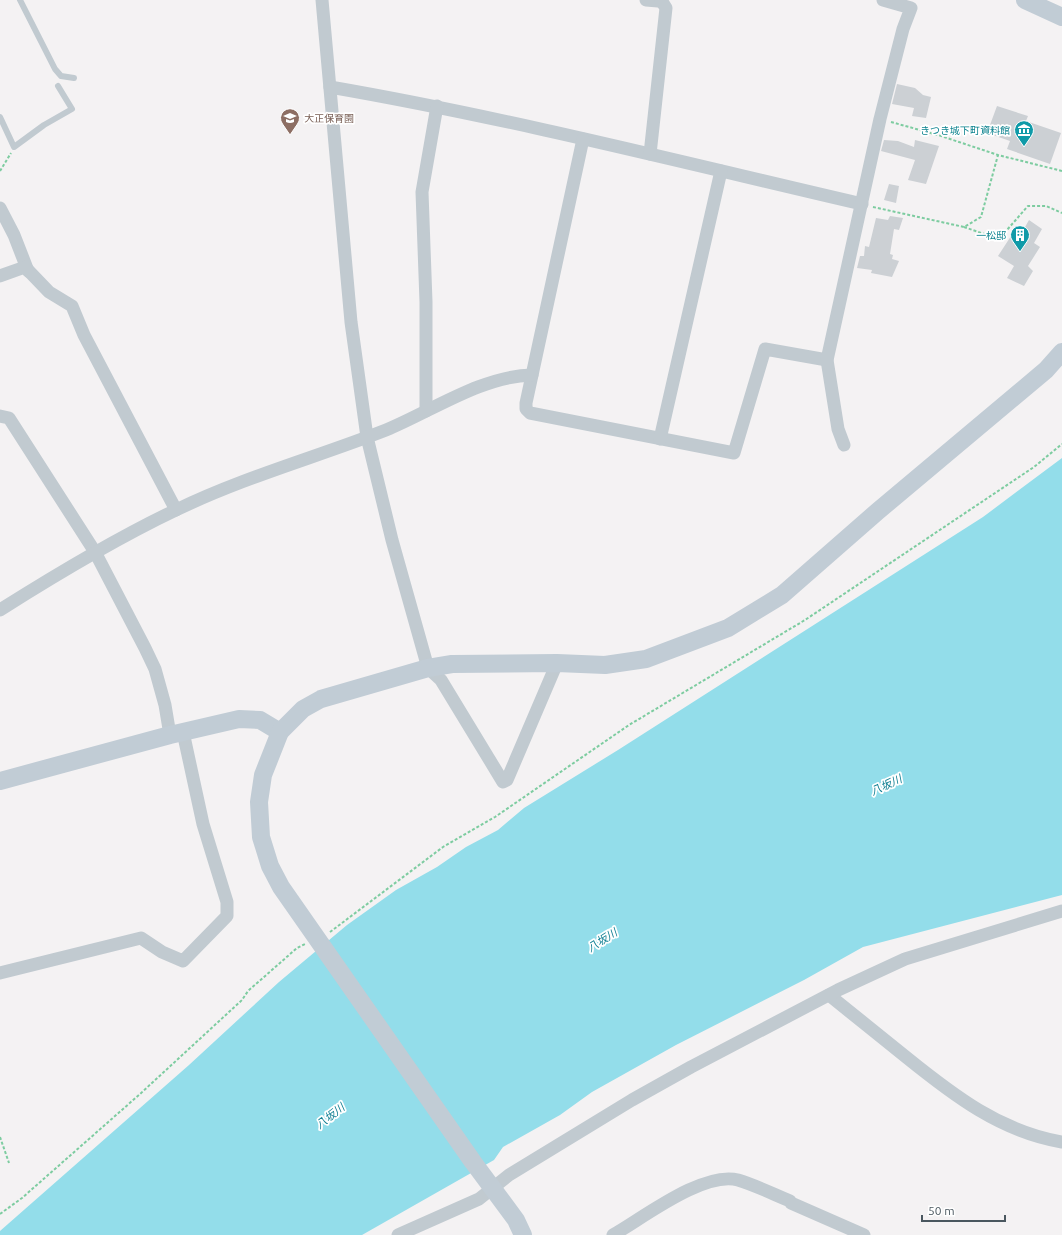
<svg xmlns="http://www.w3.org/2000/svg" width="1062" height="1235" viewBox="0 0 1062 1235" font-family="Ubuntu,'Noto Sans JP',sans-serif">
<rect width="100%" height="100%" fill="#f4f2f3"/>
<path fill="#93ddea" d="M1062,458V895L863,947L804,980L676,1045L592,1092L560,1115L503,1147L494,1160L362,1235H0V1231L189,1065L279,982L347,925L396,890L437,867L466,847L498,830L524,808L618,750L983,517Z"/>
<g fill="#ccd0d4">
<path d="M897,84L915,88L923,95L931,97L926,118L912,116L914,108L892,104Z"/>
<path d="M997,106L1028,116L1026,121L1061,133L1050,164L1007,149L1010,141L987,133Z"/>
<path d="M884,140L898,141L914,147L915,140L939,146L926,184L908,180L915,160L881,151Z"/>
<path d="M889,184L899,186L896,203L884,200Z"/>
<path d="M890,216L903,218L899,230L894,229L890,254L893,255L892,259L899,261L892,277L871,273L872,270L857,268L860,256H864L865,246L869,247L876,218L888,220Z"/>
<path d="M1029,220L1042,229L1034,243L1040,247L1028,266L1033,271L1024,286L1007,278L1014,266L998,256L1013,233L1020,236Z"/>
</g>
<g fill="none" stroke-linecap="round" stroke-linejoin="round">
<g stroke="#7dcca0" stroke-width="2" stroke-dasharray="3 2" stroke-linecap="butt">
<path d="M891,122L938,135L998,155L1062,171"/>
<path d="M0,171L11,153"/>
<path d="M873,207L964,227L981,217L998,155"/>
<path d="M964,227L999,239L1028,206H1046L1062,213"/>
<path d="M330,932L443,847L495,817L629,725L805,620L1034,467L1062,444"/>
<path d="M0,1137L9,1163"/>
<path d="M0,1214L22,1198L140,1094L242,1000L248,991L297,948L305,944"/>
</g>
<g stroke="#c1cad0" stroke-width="6">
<path d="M20,0L55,69L61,76L74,78"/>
<path d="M0,117L14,147L44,125L72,109L58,86"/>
</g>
<g stroke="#c1cad0" stroke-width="13">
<path d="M322,0L351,322L367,437L392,540L428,668L441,680L503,782L507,780L557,663"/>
<path d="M646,0L658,1L661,0"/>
<path d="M330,87C509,118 685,163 862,204"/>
<path d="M583,139L526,403V409L530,413L734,453L765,349L827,360"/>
<path d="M650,154L666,8L661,0"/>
<path d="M0,208L14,235L28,271"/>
<path d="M0,276L25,267L49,292L72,306L84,335L176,510"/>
<path d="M426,411V302L422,192L437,106"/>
<path d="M0,416L9,418L95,552L145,648L155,669L165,705L170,735"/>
<path d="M660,439L721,171"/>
<path d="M844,445L838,429L827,360L880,119L903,29L911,8L883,0"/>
<path d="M0,610C57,574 115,539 176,510C244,477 317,457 386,430C432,411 482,376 532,375"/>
<path d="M0,973L141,938L162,952L183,961L227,916V902L203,824L183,732"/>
<path d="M829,995C855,1016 880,1036 906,1057C953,1095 1001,1132 1062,1142"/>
<path d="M398,1235L479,1199L509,1175L632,1100L691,1067L838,990L905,959L1062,911"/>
<path d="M613,1235C643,1218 703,1171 738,1180C755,1185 773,1194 790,1201L791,1203L864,1235"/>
</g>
<g stroke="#c1ccd5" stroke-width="18">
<path d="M1025,0L1062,17"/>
<path d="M0,781L170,735L239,719L260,720L280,732"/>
<path d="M523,1235L516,1220L473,1162L281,887L270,866L261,837L259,802L263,775L280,732L303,709L321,699L428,668L452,664L557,663L605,665L646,659L728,628L782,595L878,511L1046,370L1062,352"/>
</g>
</g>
<defs>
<g id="school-pin" transform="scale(1)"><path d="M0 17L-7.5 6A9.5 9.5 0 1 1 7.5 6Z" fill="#8d6e63" stroke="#fff"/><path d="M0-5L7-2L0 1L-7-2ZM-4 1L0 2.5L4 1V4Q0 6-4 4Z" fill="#fff"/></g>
<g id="museum-pin" transform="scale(1)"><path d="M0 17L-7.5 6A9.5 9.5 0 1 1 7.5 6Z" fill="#0f9aa8" stroke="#fff"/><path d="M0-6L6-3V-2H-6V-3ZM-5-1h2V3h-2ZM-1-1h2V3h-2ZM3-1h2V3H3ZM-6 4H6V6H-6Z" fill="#fff"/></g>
<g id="building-pin" transform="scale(1)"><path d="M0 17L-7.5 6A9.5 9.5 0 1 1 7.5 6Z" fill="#0f9aa8" stroke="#fff"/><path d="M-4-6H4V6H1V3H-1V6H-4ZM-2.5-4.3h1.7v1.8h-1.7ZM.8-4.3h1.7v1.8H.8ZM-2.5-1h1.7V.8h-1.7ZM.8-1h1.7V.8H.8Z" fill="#fff"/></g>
</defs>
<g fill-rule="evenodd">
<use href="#school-pin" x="290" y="118"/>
<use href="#museum-pin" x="1024" y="130"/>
<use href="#building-pin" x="1020" y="235"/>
</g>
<g text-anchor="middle" stroke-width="3.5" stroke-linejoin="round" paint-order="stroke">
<g font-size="10" fill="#785e54" stroke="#fff" text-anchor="start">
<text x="304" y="122">大正保育園</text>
</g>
<g font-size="10" fill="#0d838f" stroke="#fff" text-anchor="end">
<text x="1010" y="134">きつき城下町資料館</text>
<text x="1006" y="239">一松邸</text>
</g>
<g font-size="11" font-style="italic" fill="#128094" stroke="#fff">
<text transform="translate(886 785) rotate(-25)" y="4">八坂川</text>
<text transform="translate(602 940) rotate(-32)" y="4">八坂川</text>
<text transform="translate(330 1116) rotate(-38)" y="4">八坂川</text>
</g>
</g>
<path d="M922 1215v6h83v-6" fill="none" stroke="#4a575f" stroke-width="2"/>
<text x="928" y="1215" font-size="12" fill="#4a575f" stroke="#ffffff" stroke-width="3" paint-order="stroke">50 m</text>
</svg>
